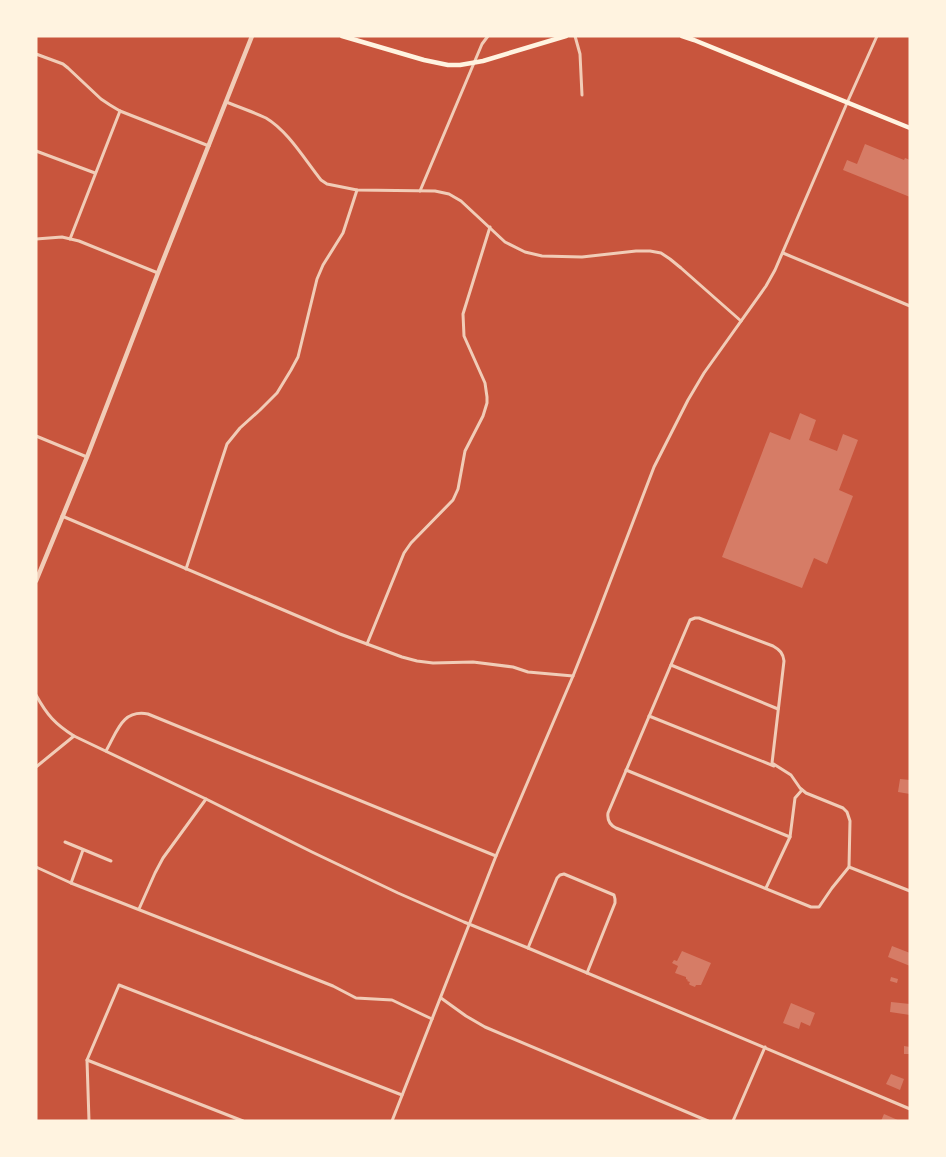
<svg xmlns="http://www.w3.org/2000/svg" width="946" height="1157" viewBox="0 0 946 1157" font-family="Poppins,sans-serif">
<rect width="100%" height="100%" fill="#c8553d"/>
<g fill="#d67c66">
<path d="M865,144L904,160L905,158L910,160V197L843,170L847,160L857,164Z"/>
<path d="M800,413L816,420L809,440L837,451L843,434L858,440L839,490L853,496L827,564L814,558L802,588L722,557L770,432L790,440Z"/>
<path d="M900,779L910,780V794L898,792Z"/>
<path d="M892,946L910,953V966L888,957Z"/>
<path d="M682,951L711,963L701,985H696L695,987L690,985L689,984L690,982L687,981L688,980L686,979V977L675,973L678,966L672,963L674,960L677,961Z"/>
<path d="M891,977L898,979L897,983L890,981Z"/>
<path d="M891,1002L910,1004V1015L890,1012Z"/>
<path d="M791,1003L815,1013L810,1026L801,1022L799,1029L783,1023Z"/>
<path d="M904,1046L910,1047V1054H904Z"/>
<path d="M891,1074L904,1079L900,1090L886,1084Z"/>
<path d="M884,1114L900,1121H881Z"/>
</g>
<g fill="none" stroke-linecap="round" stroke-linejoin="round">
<g stroke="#f1ccb7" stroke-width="3">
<path d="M575,36L580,54L582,95"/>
<path d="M36,54L63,64L68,68L101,99L110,105L120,111L209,146"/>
<path d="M226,102C239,107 253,112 266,118C288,131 305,160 321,180L327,184L357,190L435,191L449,194L461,201L505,242L525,252L542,256L582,257L636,251H650L661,253L670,259L681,268L741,321"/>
<path d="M36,151L95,173"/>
<path d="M420,191L482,44L488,36"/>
<path d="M36,239L62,237L79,241L158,273"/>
<path d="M70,239L120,111"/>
<path d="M783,253L910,306"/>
<path d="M36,436L87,457"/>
<path d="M62,516L340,634L402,657L417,661L433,663L473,662L513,667L528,672L573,676"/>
<path d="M186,569L227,444L240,428L260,410L277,393L291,370L298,357L317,279L323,265L343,233L357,190"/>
<path d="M695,618H699L773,646C780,650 783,653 784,661L772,763L791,775L800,788L806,793L843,808L847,812L850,821L849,867L832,888L819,907H811L616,828C610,825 607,820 608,813L690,620Z"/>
<path d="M367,644L404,553L411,543L453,500L458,489L465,451L483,416L487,403V397L485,383L464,336L463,314L490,227"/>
<path d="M671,665L778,709"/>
<path d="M36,695C47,715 55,724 74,736L206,799L312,852L398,893L464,922L528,948L910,1109"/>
<path d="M649,716L774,766"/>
<path d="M106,751C117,732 122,709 148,714L496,856"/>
<path d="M36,767L74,736"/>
<path d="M626,770L790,837"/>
<path d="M65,842L111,861"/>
<path d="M36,867L71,883L333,986L356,998L392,1000L432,1019"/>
<path d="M849,867L910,891"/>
<path d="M71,883L83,850"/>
<path d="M766,888L790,837L795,798L802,790"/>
<path d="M139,909L155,873L163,858L206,799"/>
<path d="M528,948L557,878L560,875L564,874L614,895L615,899V903L587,973"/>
<path d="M441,998L466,1016L485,1027L708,1121"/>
<path d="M87,1060L243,1121"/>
<path d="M89,1121L87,1060L119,985L402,1095"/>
<path d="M392,1121L496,856L573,676L595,621L654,467L688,400L704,373L766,286L775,270L847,103L877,36"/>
<path d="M733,1121L765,1047"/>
</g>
<path stroke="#f1ccb7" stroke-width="4.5" d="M36,581L87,457L158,273L252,36"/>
<g stroke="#fff3e0" stroke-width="4.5">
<path d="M342,36L424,60L448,65H460L483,61L566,36"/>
<path d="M682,36L694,40L910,128"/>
</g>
</g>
<rect width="946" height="1157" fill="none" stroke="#fff3e0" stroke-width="75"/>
</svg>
